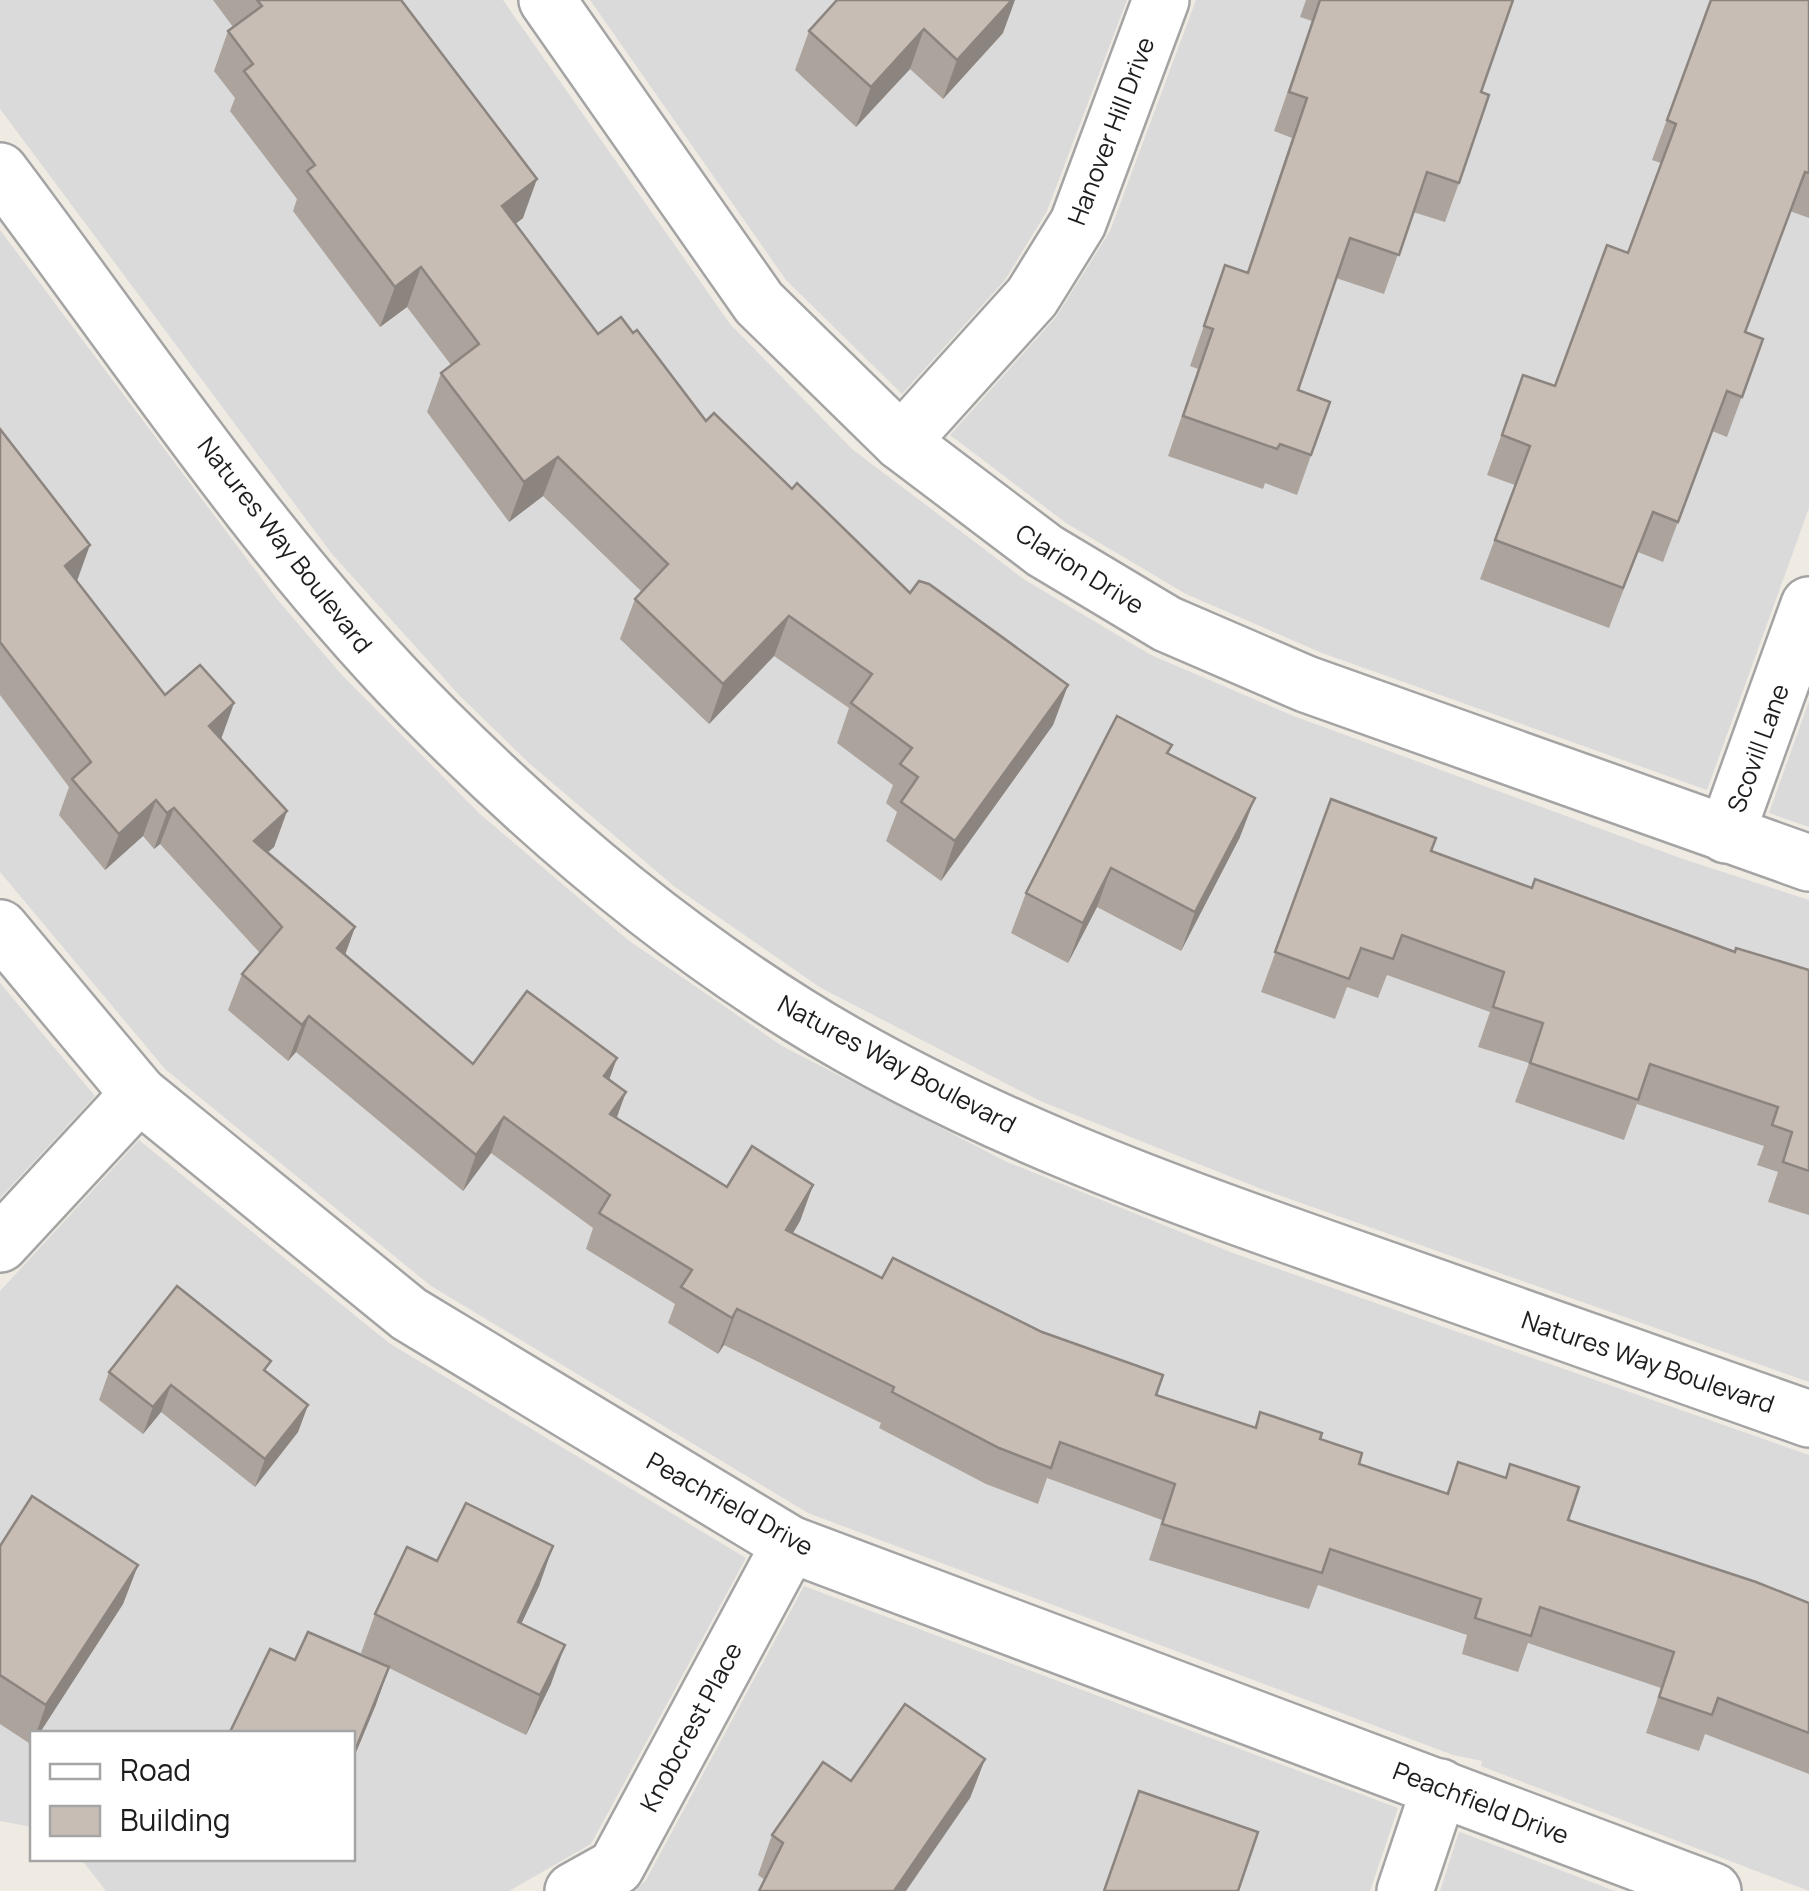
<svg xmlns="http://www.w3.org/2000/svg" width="1809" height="1891" viewBox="0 0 1809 1891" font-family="Manrope,sans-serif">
<rect width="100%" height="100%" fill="#efebe2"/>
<g fill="#dbdada">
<path d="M0,0H503L730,324L852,449L1025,580L1151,655L1291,715L1683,859L1809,900V1382L1264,1190L1040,1101L821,988L675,887L530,764L460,696L332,554L0,109Z"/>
<path d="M590,0H1127L1047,211L1005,280L902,394L786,280Z"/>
<path d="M1196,0H1809V508L1707,790L1322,653L1186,594L1066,523L950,435L1056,317L1110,231Z"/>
<path d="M0,230L277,599L341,674L480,814L628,940L782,1046L1007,1162L1233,1253L1809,1455V1891L1481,1766L1482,1761L1453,1755L808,1513L431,1286L165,1069L0,872Z"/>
<path d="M1809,701V827L1769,813Z"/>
<path d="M0,983L95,1096L0,1198Z"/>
<path d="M139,1140L389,1343L746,1558L591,1844L509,1891H106L81,1859L352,1858V1734H32V1827L0,1821V1291Z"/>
<path d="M804,1586L1398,1808L1370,1891H634L646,1880Z"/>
<path d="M1459,1832H1460L1615,1891H1440Z"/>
</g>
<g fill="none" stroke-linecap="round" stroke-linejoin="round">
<g stroke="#a4a4a4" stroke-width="60">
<g id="minor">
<path d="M547,0L759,303L901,442L1045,551L1167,624L1306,684L1809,863"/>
<path d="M0,171C140,357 271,557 437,722C547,832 666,933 798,1015C971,1123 1168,1193 1359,1260C1509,1313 1659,1366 1809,1419"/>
<path d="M901,442L1032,297L1078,223L1161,0"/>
<path d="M1726,835L1809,605"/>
<path d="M0,928L139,1094L409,1314L790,1544L1713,1891"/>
<path d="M0,1244L139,1094"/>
<path d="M573,1891L616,1867L790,1544"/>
<path d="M1405,1891L1440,1787"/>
</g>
</g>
<use href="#minor" stroke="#fff" stroke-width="55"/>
</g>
<g fill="#aba39c">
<path d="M213,0H401L523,218L515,224L598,334L792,489L910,593L1068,685L1053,725L941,881L886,841L897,812L886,803L893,785L837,743L849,708L774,656L709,724L620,639L635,599L642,592L543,496L509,522L427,412L441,373L451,365L407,307L380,327L293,211L297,199L230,111L235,98L214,71L228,31L233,27Z"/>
<path d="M837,0L1003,33L943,99L910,69L856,127L795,70L809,31Z"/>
<path d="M1306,0H1513L1481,92L1459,183L1445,222L1413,212L1384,294L1336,278L1298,390L1330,402L1297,495L1265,483L1263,489L1168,456L1198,369L1190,366L1225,265L1247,272L1292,138L1274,131L1312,21L1300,17Z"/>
<path d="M1711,0H1809V218L1790,211L1745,332L1763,339L1727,437L1712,431L1663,562L1638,552L1609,628L1480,579L1515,485L1487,475L1523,375L1555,386L1628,253L1661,163L1652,160Z"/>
<path d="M0,429L77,581L165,695L234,703L221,739L287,811L274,847L267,852L355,927L345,955L473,1064L609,1080L616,1119L727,1187L813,1185L800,1221L793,1233L882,1278L1156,1395L1254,1428L1260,1412L1320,1439L1359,1464L1446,1494L1458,1462L1568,1520L1809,1603V1774L1705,1734L1699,1751L1646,1733L1661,1688L1528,1643L1518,1672L1462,1654L1467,1635L1318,1585L1309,1609L1149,1560L1162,1520L1047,1478L1038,1504L986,1484L879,1428L881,1423L724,1345L718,1354L668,1323L675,1304L586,1249L593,1228L491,1153L463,1191L296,1052L288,1061L228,1010L242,974L260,953L160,844L154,849L143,836L105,870L59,815L69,787L0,695Z"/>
<path d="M1168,753L1240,837L1181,951L1097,907L1068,963L1011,933L1026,893Z"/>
<path d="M1331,799L1432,851L1532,888L1735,952L1809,970V1215L1768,1202L1778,1172L1757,1165L1764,1146L1637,1104L1624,1140L1515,1102L1529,1063L1478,1047L1490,1012L1387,975L1378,998L1347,987L1335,1019L1261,992Z"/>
<path d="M109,1372H267L308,1405L298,1432L255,1487L161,1412L143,1434L99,1400Z"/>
<path d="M0,1546L138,1565L123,1604L39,1734H32V1745L0,1724Z"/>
<path d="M553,1546L539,1586L521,1623L551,1684L526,1735L389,1668L375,1707L295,1660L383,1664L361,1653L375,1614L437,1561Z"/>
<path d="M985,1759L970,1798L765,1880L758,1875L772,1835L851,1781Z"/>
</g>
<g fill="#8b847f">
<path d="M1012,0H1015L1003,33L943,99L957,60Z"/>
<path d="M924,29L910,69L856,127L871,87Z"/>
<path d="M537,179L523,218L487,246L502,206Z"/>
<path d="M421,267L407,307L380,327L395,287Z"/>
<path d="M558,457L543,496L509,522L524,482Z"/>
<path d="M90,545L77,581L65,566Z"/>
<path d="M789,616L774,656L709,724L723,684Z"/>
<path d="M1068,685L1053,725L941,881L955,841Z"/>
<path d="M234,703L221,739L209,726Z"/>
<path d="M1255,798L1240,837L1181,951L1195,912Z"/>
<path d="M156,800L143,836L105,870L119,834Z"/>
<path d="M174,808L160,844L154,849L167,813Z"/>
<path d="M287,811L274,847L240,877L254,841Z"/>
<path d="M1111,868L1097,907L1068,963L1083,923Z"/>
<path d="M355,927L342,963L337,948Z"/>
<path d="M309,1016L296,1052L288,1061L302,1025Z"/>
<path d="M617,1058L604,1094V1076Z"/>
<path d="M626,1092L613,1128L610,1114Z"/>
<path d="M504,1117L491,1153L463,1191L476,1155Z"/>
<path d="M813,1185L800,1221L773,1266L786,1230Z"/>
<path d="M737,1309L724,1345L718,1354L732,1318Z"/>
<path d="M171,1385L161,1412L143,1434L153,1407Z"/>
<path d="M308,1405L298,1432L255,1487L265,1459Z"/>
<path d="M553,1546L539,1586L504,1661L518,1622Z"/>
<path d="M138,1565L123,1604L39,1734H36L46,1705Z"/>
<path d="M565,1645L551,1684L526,1735L540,1695Z"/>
<path d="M389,1667L375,1707L352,1762V1758Z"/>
<path d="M985,1759L970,1798L906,1891H894Z"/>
</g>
<g fill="#c7bdb5" stroke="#8b847f" stroke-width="2.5">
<path d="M257,0H401L537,179L502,206L598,334L621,317L633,333L637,330L706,421L714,413L792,489L797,483L910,593L919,581L929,584L1068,685L955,841L901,802L918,777L900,764L912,748L851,703L872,674L789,616L723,684L635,599L668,564L558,457L524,482L441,373L479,344L421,267L395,287L307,171L315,165L244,71L253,64L228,31L262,6Z"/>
<path d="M837,0H1012L957,60L924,29L871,87L809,31Z"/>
<path d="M1320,0H1513L1481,92L1489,95L1459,183L1427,172L1399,255L1350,238L1298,390L1330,402L1311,455L1280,444L1277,449L1183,416L1213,329L1204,326L1225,265L1248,273L1307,98L1289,92Z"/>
<path d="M1711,0H1809V173L1805,172L1745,332L1763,339L1742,397L1727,391L1678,522L1653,512L1623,588L1495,540L1530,446L1502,435L1523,375L1555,386L1607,245L1628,253L1676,124L1667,120Z"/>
<path d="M0,429L90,545L65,566L165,695L200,665L234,703L209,726L287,811L254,841L355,927L337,948L473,1064L527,991L617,1058L604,1076L626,1092L610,1114L727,1187L752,1146L813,1185L786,1230L882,1278L893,1258L1042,1332L1163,1375L1156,1395L1256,1428L1260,1412L1322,1433L1320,1439L1362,1453L1359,1464L1448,1494L1458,1462L1506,1478L1510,1464L1579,1487L1568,1520L1756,1582L1809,1603V1733L1718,1698L1712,1715L1659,1697L1674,1652L1540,1607L1531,1636L1475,1618L1481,1599L1330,1549L1322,1573L1162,1524L1175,1484L1060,1442L1051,1468L999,1448L892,1392L894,1387L737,1309L732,1318L681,1287L692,1270L599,1213L610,1195L504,1117L476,1155L309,1016L302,1025L242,974L282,927L174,808L167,813L156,800L119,834L72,779L91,762L0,642Z"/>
<path d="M1117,716L1172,745L1167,753L1255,798L1195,912L1111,868L1083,923L1026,893Z"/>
<path d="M1331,799L1436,838L1431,851L1532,888L1535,879L1735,952L1736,948L1809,970V1171L1783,1162L1792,1132L1772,1125L1778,1107L1650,1064L1638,1100L1530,1063L1543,1023L1493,1007L1504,972L1402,935L1393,959L1361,948L1349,979L1275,952Z"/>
<path d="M177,1286L271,1361L264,1370L308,1405L265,1459L171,1385L153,1407L109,1372Z"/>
<path d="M32,1496L138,1565L46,1705L0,1675V1546Z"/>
<path d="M466,1503L553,1546L518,1622L565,1645L540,1695L375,1614L407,1547L437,1561Z"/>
<path d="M308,1632L389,1667L352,1758V1734H229L270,1649L295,1660Z"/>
<path d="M905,1704L985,1759L894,1891H759L783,1843L772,1835L823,1762L851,1781Z"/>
<path d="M1139,1791L1258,1832L1238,1891H1104Z"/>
</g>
<g text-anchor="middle" stroke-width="8" stroke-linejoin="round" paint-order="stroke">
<g font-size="25" fill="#1d1d1d" stroke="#fff">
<text transform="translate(1111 131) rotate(-69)" y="9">Hanover Hill Drive</text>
<text transform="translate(285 545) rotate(52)" y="9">Natures Way Boulevard</text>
<text transform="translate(1080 569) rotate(32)" y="9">Clarion Drive</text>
<text transform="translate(1758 748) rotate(-70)" y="9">Scovill Lane</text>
<text transform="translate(897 1064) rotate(28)" y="9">Natures Way Boulevard</text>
<text transform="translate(1648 1362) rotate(19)" y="9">Natures Way Boulevard</text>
<text transform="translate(730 1504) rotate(29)" y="9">Peachfield Drive</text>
<text transform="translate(691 1727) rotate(-62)" y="9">Knobcrest Place</text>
<text transform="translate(1481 1803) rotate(21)" y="9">Peachfield Drive</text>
</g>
</g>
<rect x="30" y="1731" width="325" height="130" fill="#ffffff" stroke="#a5a5a5" stroke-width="2.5"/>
<rect x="50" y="1764" width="50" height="15" fill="#ffffff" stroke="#a5a5a5" stroke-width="2.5"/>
<text x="120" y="1781" font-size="30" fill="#1d1d1d">Road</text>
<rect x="50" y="1806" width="50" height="30" fill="#c7bdb5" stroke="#a5a5a5" stroke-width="2.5"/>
<text x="120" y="1831" font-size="30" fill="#1d1d1d">Building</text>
</svg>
